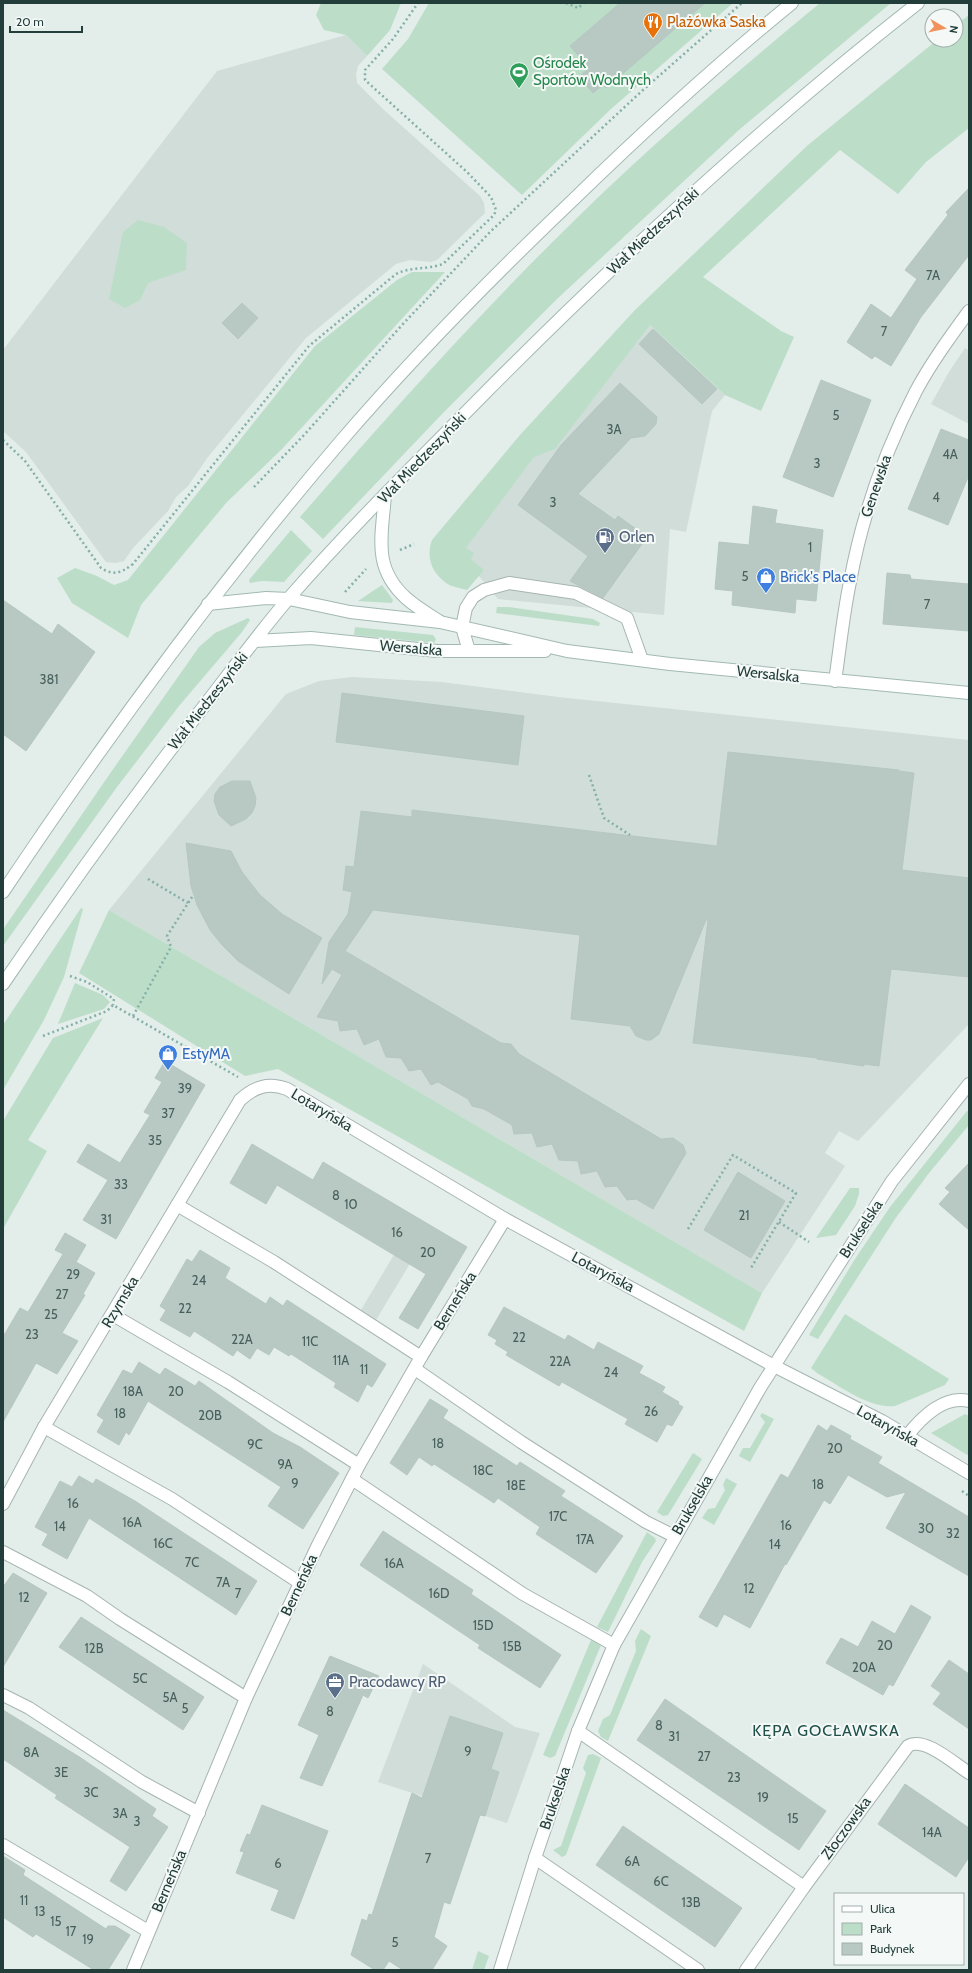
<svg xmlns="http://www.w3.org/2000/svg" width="972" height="1973" viewBox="0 0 972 1973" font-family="Cabin,sans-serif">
<rect width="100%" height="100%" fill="#e3edea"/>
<g fill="#d1ddd9">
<path d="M346,35L367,56L358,66L356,74L357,83L384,110L480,196L484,203L485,213L437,260L431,262L410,260L396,264L306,338L208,457L188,486L176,497L168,511L133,548L124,561L116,563L106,562L26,452L3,431V350L217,71Z"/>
<path d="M650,325L725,395L712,411L686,532L670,529L664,615L498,599L459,552L548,432Z"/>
<path d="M965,348L969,351V424L931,404L949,372Z"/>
<path d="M352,677L441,682L558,697L969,740V1024L858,1141L839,1131L825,1153L845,1166L762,1293L109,910L286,694L319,681Z"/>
<path d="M416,1218L432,1227L376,1320L361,1310Z"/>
<path d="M423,1664L515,1727L540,1733L507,1823L378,1782Z"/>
</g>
<g fill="#bcdec9">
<path d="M321,3H401L390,30L367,56L346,35L324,30L316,15Z"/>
<path d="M429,3H733L611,109L522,195L382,69L408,39Z"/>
<path d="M820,3H891L740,129L557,299L444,412L323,539L300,517C391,412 483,309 583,212C658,139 739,70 820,3Z"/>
<path d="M969,15V128L926,162L898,194L840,150L703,277L781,331L794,337L761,411L725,395L650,325L555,449L534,457L466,548L474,553L471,559L484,570L467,590C461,588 451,587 446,583C431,572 426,557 432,540L520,435L635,310L808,145L937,40H956V25Z"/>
<path d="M138,220L164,227L187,243L186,270L148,283L140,300L125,308L109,299L123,232Z"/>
<path d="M412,272H445L282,449L227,502L141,605L128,638L72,603L57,578L75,568L97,576L114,585L128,580L315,346L397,280Z"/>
<path d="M291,530L312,551L284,582L262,581L250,583L249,580Z"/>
<path d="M382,585L393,600L392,603L358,601Z"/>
<path d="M497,607H509L593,619L600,623L599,626L496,613Z"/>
<path d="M248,618L250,620L242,632L179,706L117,787L3,946L4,928L109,775L199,647L215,633Z"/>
<path d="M355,627L433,635L436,639L434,643L354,635Z"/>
<path d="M81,908L83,909L64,977L44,1020L3,1090V1025Z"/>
<path d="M109,910L762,1293L744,1331L278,1069L245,1076L79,973Z"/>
<path d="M75,983L103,995L110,1002L104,1009L58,1024Z"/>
<path d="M103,1018L28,1140L47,1151L3,1229V1121L53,1038Z"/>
<path d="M967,1111H969V1125L929,1173L895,1219L818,1339L809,1335L855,1259L890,1207Z"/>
<path d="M850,1188H859V1194L855,1206L836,1235L816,1238Z"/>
<path d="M845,1314L949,1379L945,1385L895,1406C869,1409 840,1386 817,1373L811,1368Z"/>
<path d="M762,1413L774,1419L750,1462L739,1456L743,1448H750L765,1422L760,1416Z"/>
<path d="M965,1414L969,1416V1456L931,1433Z"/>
<path d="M693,1453L702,1459L668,1515L663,1516L657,1512Z"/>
<path d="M726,1478L737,1484L714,1525L702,1518L708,1509L715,1508L725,1490L723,1485Z"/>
<path d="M647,1532L655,1538L656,1541L642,1562L608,1632L597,1627Z"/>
<path d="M641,1629L651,1636L608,1741L601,1737L598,1731L603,1719L610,1715L636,1651L635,1641Z"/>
<path d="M591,1640L601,1645L555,1756L550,1758L543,1755Z"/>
<path d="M593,1754L601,1758L566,1855L562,1857L553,1850L561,1846L586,1773L583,1768L588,1755Z"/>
<path d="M478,1951L489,1956L484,1970H472Z"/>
</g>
<g fill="#b8c8c3" stroke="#b6c7c1">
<path d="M620,3H705L606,88L603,85L593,93L579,77L589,68L570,46Z"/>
<path d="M969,188V255L921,317L891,366L875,356L872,359L847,342L871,304L891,318L917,279L905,270L948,215L946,212Z"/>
<path d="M242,303L258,318L238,339L222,323Z"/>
<path d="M653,329L717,389L702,404L639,344Z"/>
<path d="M821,380L871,400L833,497L783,477Z"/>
<path d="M620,383L657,417L656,424L645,436L631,438L578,494L615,520L618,516L647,537L603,598L570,581L588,556L518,505L561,445Z"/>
<path d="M941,429L969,440V475L948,525L908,509Z"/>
<path d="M753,506L777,510L775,523L823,530L816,601L796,599L795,613L732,605L733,591L715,589L719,542L749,545Z"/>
<path d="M887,573L910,575L911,579L969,584V631L883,624Z"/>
<path d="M3,600L52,634L58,624L95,652L26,751L3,734Z"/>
<path d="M342,693L524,716L518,765L336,742Z"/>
<path d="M728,752L899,770V771L914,773L902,870L969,878V977L891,969L879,1066L864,1064V1066L817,1059V1058L693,1043L708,920H706L659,1034L651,1040H646L636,1036L630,1026L571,1019L580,935L373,910L345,951L501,1043L511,1044L519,1054L661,1139L673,1138L683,1145L686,1153L653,1209L636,1199L627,1200L617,1186L605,1187L597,1171L581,1174L578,1161L559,1160L552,1144L537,1147L532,1133L514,1134L512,1125L484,1109L472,1106L468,1099L438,1082L431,1085L421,1069L409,1071L401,1058L386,1057L379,1039L364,1045L357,1029L340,1031L338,1021L317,1017L342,975L332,969L322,984L329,942L348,914L352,892L343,890L346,866L354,867L361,811L412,817V810L717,846Z"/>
<path d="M232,781H250L256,798L255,806L252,813L246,819L231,826L219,815L214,801L215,794L220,787Z"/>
<path d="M186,843L231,851L242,872L260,895L282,914L322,938L289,994L238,961L222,945L210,930L197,905L191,886Z"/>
<path d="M165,1061L205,1085L116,1239L83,1220L108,1180L77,1162L88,1144L120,1163L150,1115L144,1112L162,1082L155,1078Z"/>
<path d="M252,1144L313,1180L323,1162L467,1247L418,1329L399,1318L426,1274L277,1185L266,1204L230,1183Z"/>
<path d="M969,1163V1230L939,1204L950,1192L945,1188Z"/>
<path d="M738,1172L785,1201L751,1258L704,1230Z"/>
<path d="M65,1233L86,1245L76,1262L95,1273L83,1294L85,1295L62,1333L78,1341L57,1374L36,1363L3,1422V1337L20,1308L28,1312L63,1254L55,1250Z"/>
<path d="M200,1250L230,1268L225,1278L266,1304L270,1297L283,1306L287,1300L386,1364L372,1387L367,1384L358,1402L334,1387L336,1383L291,1354L289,1356L274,1347L269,1355L257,1348L250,1359L237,1350L233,1356L194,1331L190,1337L160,1320L166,1310L160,1306L187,1259L192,1262Z"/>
<path d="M504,1307L565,1340L568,1335L594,1350L598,1342L643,1366L639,1373L665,1387L662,1392L679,1402L678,1404L683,1407L672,1426L667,1424L657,1442L625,1424L628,1419L562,1382L559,1386L506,1355L508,1352L495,1344L497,1340L488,1335Z"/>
<path d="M139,1362L160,1375L165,1368L195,1386L199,1381L273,1433L300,1447L339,1473L303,1529L268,1506L281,1487L148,1401L129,1435L126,1432L119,1445L97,1432L104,1420L97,1415L123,1370L132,1374Z"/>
<path d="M430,1399L448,1410L443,1418L517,1466L520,1462L565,1491L561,1496L623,1536L596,1573L536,1534L540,1527L498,1498L494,1503L434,1464L432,1466L419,1457L407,1475L390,1463Z"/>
<path d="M818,1425L827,1431L831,1425L851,1436L850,1439L882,1457L878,1463L969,1517V1576L886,1528L906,1492L887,1497L848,1475L830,1504L824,1500L786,1565L785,1564L750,1628L724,1614L717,1627L699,1617L781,1474L788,1478Z"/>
<path d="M79,1476L93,1484L96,1479L135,1501L257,1581L236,1615L89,1518L67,1559L42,1545L48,1534L35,1527L60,1481L72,1487Z"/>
<path d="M383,1531L473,1590L471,1594L561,1655L540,1688L478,1648L480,1645L360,1565Z"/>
<path d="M13,1573L47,1593L3,1667V1587Z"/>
<path d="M911,1605L931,1617L893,1686L889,1684L883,1695L826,1663L841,1638L858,1647L872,1621L895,1634Z"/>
<path d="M81,1617L204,1697L183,1730L59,1647Z"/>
<path d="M330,1656L379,1676L368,1698L363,1695L322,1786L300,1778L319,1735L298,1725Z"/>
<path d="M949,1660L969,1674V1729L933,1704L941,1693L931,1686Z"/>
<path d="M665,1699L826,1811L799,1850L637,1740Z"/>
<path d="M3,1710L81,1758L156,1809L152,1816L168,1827L126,1891L110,1881L130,1847L55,1798L57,1795L3,1759Z"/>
<path d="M450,1716L503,1733L491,1769L499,1772L485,1816L480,1815L450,1904L444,1902L434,1937L447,1946L432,1970H403L389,1961L383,1970H375L351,1955L362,1919L367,1921L369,1914L372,1915L412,1793L422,1798Z"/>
<path d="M905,1784L969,1828V1857L956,1877L878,1824Z"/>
<path d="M262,1805L328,1831L294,1919L271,1910L279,1890L236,1873L244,1852L240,1851L247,1834L250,1835Z"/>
<path d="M623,1826L742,1908L715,1947L596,1865Z"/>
<path d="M3,1856L25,1870L23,1875L106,1929L108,1926H115L130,1935L108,1970H94L36,1934L33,1937L3,1917Z"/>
</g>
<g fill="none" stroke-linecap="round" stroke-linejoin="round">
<g stroke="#a6b5b2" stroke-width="14">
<g id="lane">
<path d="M469,651L462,627L466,608L473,597L484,590L509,583L576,593L627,618L642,660"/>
<path d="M177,1205L274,1262L421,1357"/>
<path d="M113,1315L228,1382L359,1465"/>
<path d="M415,1369L521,1442L646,1522L674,1536"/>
<path d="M44,1427L172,1499L300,1583"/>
<path d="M352,1479L523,1594L614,1645"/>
<path d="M3,1552L87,1596L120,1619L246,1698"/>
<path d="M3,1695L29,1708L142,1782L199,1813"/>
<path d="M578,1731L804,1887"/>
<path d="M3,1845L148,1931"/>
<path d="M535,1858L698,1970"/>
</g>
</g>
<g stroke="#a6b5b2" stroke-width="14">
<g id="street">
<path d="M835,681C840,648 843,615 850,582C862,516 885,451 916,391C931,363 950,337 969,311"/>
<path d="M907,1436C921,1418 944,1395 969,1401"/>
<path d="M3,1504L44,1427L240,1100C254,1087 268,1082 287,1089L505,1219L774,1366L882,1421L969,1473"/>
<path d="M133,1970L246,1698L317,1547L359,1465L421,1357L505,1219"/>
<path d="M500,1970L535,1858L578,1731L614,1645L760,1388L892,1181L969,1084"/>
<path d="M746,1970L804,1887L908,1746C924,1736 955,1764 969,1773"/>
</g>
</g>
<g stroke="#a2b9b3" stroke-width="14">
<g id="secondary">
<path d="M385,495C382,536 372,567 406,598C416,607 428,614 439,621"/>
<path d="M208,604L266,598L289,599L350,612L440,622L567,651L670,664L969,693"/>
<path d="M255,641L311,638L437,651H545"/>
<path d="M3,892C108,735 218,585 341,441C414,356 493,276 574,199C644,131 716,65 792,3"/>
<path d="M3,984C66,891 132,799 201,710C230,673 258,634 289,598C351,527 419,460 485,393C622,255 765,123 918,3"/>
</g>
</g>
<g stroke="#84b0a7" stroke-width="2.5" stroke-dasharray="2 3" stroke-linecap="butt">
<path d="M566,3L578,8L584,3"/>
<path d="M3,440L25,461L101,568C114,576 121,573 133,564L309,346L396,274C413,266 426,270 443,264L494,215L496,210L491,197L467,172L365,80V70L393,39L418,3"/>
<path d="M254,487L305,434L402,325L490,232L643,90L742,3"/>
<path d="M400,550L414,544"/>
<path d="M345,592L366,569"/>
<path d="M589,775L604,818L630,835"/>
<path d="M148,879L188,903"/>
<path d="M70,976L87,982L114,999L113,1005"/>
<path d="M133,1016L171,947L167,936L192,897"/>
<path d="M43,1036L107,1011L113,1005L238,1077"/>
<path d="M779,1222L809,1242"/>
<path d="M688,1229L733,1155L796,1193L751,1268"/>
<path d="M962,1491L969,1496"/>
</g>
<use href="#lane" stroke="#fff" stroke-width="12"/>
<use href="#street" stroke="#fff" stroke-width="12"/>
<use href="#secondary" stroke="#fff" stroke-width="12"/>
</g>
<defs>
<g id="restaurant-pin" transform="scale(1)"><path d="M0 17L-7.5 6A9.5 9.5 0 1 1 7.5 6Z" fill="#e8710a" stroke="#f4f9f7"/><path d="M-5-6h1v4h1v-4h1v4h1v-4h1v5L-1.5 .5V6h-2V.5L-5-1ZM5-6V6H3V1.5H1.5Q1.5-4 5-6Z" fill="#fff"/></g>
<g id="stadium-pin" transform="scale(1)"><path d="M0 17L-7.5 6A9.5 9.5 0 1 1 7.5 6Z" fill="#2e9e5b" stroke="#f4f9f7"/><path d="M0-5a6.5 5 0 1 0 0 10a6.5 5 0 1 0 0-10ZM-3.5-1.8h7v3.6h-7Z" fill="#fff"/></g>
<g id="fuel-pin" transform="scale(1)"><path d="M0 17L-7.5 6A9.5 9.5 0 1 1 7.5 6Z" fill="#5c6f8a" stroke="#f4f9f7"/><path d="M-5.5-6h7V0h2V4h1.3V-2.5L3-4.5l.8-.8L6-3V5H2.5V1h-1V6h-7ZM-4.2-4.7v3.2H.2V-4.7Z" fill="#fff"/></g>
<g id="shop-pin" transform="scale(1)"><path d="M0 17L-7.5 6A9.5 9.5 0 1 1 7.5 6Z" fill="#3f7fe0" stroke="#f4f9f7"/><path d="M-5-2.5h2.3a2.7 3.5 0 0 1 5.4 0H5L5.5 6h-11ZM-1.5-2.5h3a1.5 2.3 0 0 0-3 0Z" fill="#fff"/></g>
<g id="office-pin" transform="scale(1)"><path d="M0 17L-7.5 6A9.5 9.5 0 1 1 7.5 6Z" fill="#5c6f8a" stroke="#f4f9f7"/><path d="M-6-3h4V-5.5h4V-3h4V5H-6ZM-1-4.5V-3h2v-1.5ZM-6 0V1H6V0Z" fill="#fff"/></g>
</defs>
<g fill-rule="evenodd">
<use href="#restaurant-pin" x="653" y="22"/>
<use href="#stadium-pin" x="519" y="72"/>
<use href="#fuel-pin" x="605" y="537"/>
<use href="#shop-pin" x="766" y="577"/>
<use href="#shop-pin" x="168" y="1054"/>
<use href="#office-pin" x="335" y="1682"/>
</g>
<g text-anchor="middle" stroke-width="4" stroke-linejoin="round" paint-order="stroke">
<g font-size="13" fill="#48605c">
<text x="933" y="280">7A</text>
<text x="884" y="336">7</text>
<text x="836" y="420">5</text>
<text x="614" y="434">3A</text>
<text x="950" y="459">4A</text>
<text x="817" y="468">3</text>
<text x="936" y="502">4</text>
<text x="553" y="507">3</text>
<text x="810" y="552">1</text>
<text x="745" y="581">5</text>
<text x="927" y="609">7</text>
<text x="49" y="684">381</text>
<text x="185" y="1093">39</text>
<text x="168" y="1118">37</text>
<text x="155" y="1145">35</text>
<text x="121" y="1189">33</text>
<text x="336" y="1200">8</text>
<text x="351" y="1209">10</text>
<text x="744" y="1220">21</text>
<text x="106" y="1224">31</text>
<text x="397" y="1237">16</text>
<text x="428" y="1257">20</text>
<text x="73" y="1279">29</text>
<text x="199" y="1285">24</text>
<text x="62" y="1299">27</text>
<text x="185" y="1313">22</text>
<text x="51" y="1319">25</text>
<text x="32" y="1339">23</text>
<text x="519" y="1342">22</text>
<text x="242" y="1344">22A</text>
<text x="310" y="1346">11C</text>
<text x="341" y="1365">11A</text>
<text x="560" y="1366">22A</text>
<text x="364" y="1374">11</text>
<text x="611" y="1377">24</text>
<text x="133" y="1396">18A</text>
<text x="176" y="1396">20</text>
<text x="651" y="1416">26</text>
<text x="120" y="1418">18</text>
<text x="210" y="1420">20B</text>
<text x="438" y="1448">18</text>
<text x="255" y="1449">9C</text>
<text x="835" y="1453">20</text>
<text x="285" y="1469">9A</text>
<text x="483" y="1475">18C</text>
<text x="295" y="1488">9</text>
<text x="818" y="1489">18</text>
<text x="516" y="1490">18E</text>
<text x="73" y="1508">16</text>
<text x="558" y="1521">17C</text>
<text x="132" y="1527">16A</text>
<text x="786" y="1530">16</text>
<text x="60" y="1531">14</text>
<text x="926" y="1533">30</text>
<text x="953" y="1538">32</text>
<text x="585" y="1544">17A</text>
<text x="163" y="1548">16C</text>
<text x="775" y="1549">14</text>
<text x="192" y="1567">7C</text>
<text x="394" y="1568">16A</text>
<text x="223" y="1587">7A</text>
<text x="749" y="1593">12</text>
<text x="238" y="1598">7</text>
<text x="439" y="1598">16D</text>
<text x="24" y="1602">12</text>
<text x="483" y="1630">15D</text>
<text x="885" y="1650">20</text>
<text x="512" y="1651">15B</text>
<text x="94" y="1653">12B</text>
<text x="864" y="1672">20A</text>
<text x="140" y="1683">5C</text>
<text x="170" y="1702">5A</text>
<text x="185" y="1713">5</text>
<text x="330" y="1716">8</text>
<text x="659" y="1730">8</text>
<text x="674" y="1741">31</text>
<text x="468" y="1756">9</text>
<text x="31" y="1757">8A</text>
<text x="704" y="1761">27</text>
<text x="61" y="1777">3E</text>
<text x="734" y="1782">23</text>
<text x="91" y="1797">3C</text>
<text x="763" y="1802">19</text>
<text x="120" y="1818">3A</text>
<text x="793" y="1823">15</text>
<text x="137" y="1826">3</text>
<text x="932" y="1837">14A</text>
<text x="428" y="1863">7</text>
<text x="632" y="1866">6A</text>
<text x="278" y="1868">6</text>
<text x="661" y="1886">6C</text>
<text x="24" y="1905">11</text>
<text x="691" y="1907">13B</text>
<text x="40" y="1916">13</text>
<text x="56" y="1926">15</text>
<text x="71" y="1936">17</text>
<text x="88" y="1944">19</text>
<text x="395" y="1947">5</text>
</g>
<g font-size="15" fill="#c56008" stroke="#f4f9f7" text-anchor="start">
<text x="667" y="27">Plażówka Saska</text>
</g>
<g font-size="15" fill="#27864d" stroke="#f4f9f7" text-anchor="start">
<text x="533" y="68">Ośrodek<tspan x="533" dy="17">Sportów Wodnych</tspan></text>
</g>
<g font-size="15" fill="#233e3a" stroke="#f4f9f7">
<text transform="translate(653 231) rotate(-43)" y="5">Wał Miedzeszyński</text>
<text transform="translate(422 458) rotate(-46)" y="5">Wał Miedzeszyński</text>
<text transform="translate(876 486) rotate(-71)" y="5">Genewska</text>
<text transform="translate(411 648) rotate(5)" y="5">Wersalska</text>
<text transform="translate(768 674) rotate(6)" y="5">Wersalska</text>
<text transform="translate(208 701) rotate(-52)" y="5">Wał Miedzeszyński</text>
<text transform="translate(322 1110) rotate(31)" y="5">Lotaryńska</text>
<text transform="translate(861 1229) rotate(-57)" y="5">Brukselska</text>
<text transform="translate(603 1272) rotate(28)" y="5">Lotaryńska</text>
<text transform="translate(455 1301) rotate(-58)" y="5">Berneńska</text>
<text transform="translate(120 1302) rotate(-59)" y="5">Rzymska</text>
<text transform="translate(888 1426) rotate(29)" y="5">Lotaryńska</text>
<text transform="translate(692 1505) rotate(-60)" y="5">Brukselska</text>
<text transform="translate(299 1585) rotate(-65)" y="5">Berneńska</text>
<text transform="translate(555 1798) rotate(-71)" y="5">Brukselska</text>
<text transform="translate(846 1828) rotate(-54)" y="5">Złoczowska</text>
<text transform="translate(169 1881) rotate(-67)" y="5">Berneńska</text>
</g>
<g font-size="15" fill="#4e5e75" stroke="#f4f9f7" text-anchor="start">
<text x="619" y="542">Orlen</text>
<text x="349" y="1687">Pracodawcy RP</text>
</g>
<g font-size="15" fill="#366cbe" stroke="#f4f9f7" text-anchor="start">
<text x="780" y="582">Brick's Place</text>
<text x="182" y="1059">EstyMA</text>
</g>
<g font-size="16" letter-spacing="1" fill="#1f504a" stroke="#f4f9f7">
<text x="826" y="1736">KĘPA GOCŁAWSKA</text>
</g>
</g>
<rect width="972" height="1973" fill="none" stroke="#233e3a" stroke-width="8"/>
<rect x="834" y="1893" width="130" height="72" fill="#f4f9f7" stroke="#a0aeab"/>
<rect x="842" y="1906" width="20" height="6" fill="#ffffff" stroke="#a0aeab"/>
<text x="870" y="1913" font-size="12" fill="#233e3a">Ulica</text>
<rect x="842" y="1923" width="20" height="12" fill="#bcdec9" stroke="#a0aeab"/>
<text x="870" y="1933" font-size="12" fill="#233e3a">Park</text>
<rect x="842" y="1943" width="20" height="12" fill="#b8c8c3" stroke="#a0aeab"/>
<text x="870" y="1953" font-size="12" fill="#233e3a">Budynek</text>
<g transform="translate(944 28) rotate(99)"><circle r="19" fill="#f4f9f7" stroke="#a0aeab"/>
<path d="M0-3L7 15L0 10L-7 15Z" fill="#f1925d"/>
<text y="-6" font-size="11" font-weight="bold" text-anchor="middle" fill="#233e3a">N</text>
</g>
<path d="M10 26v6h72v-6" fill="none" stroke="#233e3a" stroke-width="2"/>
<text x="16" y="26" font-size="12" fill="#233e3a" stroke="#f4f9f7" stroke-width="3" paint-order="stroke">20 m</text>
</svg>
